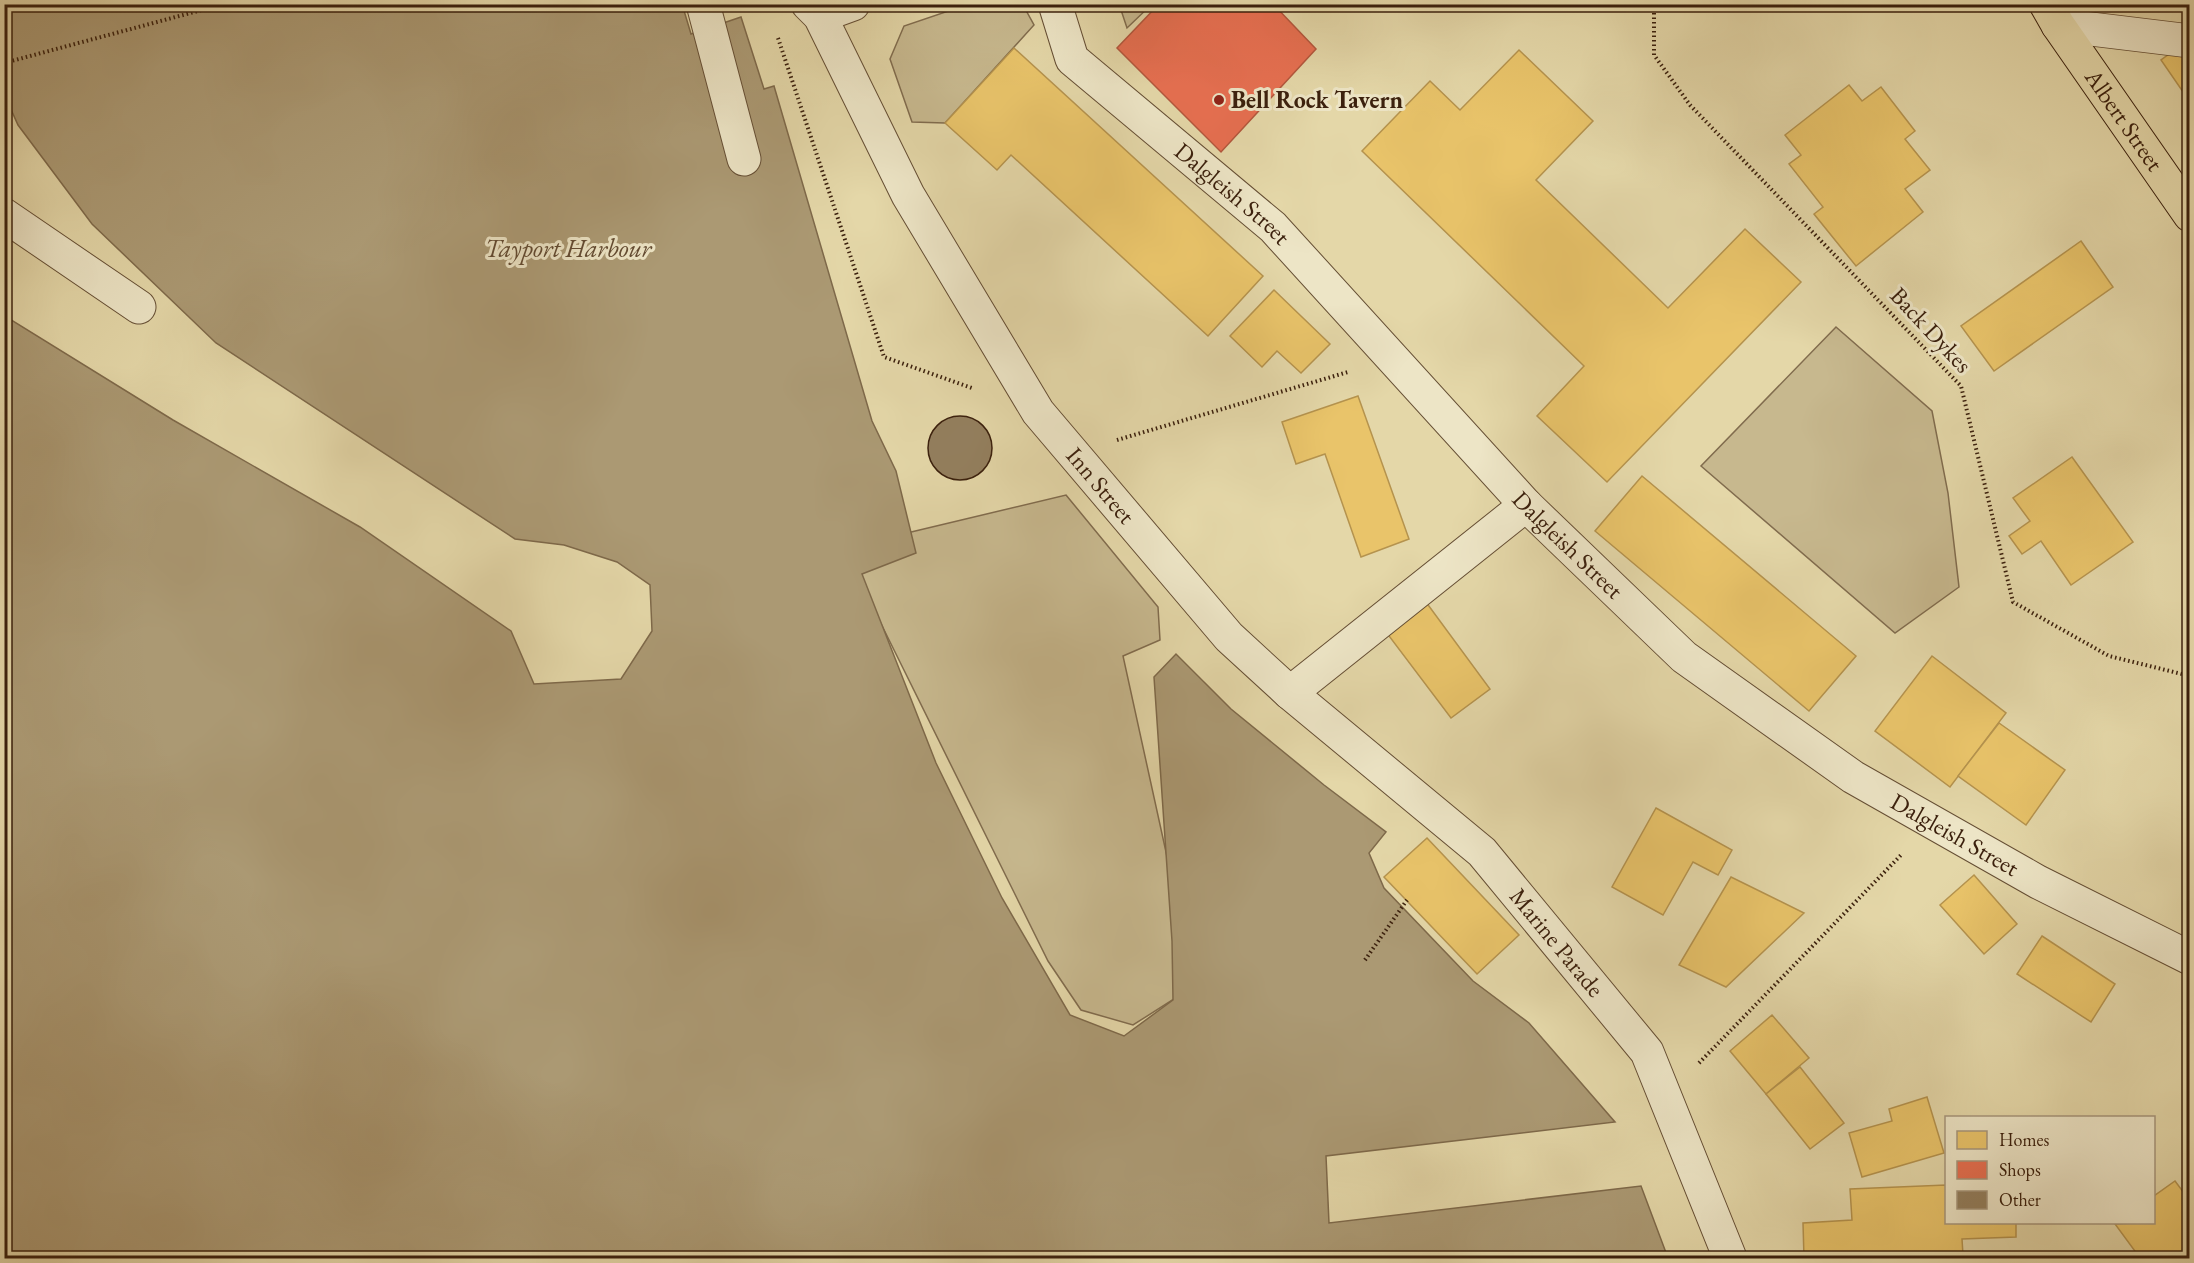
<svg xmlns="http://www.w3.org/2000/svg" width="2194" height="1263" viewBox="0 0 2194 1263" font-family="'EB Garamond',serif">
<rect width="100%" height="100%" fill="#e4d7a8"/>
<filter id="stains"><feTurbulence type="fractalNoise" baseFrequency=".00333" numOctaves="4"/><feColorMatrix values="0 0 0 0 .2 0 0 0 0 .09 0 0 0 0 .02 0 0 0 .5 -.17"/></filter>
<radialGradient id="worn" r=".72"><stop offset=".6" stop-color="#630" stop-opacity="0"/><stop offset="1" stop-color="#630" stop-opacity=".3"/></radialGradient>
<g fill="#c7b88e" stroke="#816c4e" stroke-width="1.5">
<path d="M969,4L1023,5L1034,25L945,123L912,122L890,59L904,26Z"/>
<path d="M1119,4H1151V5L1127,28Z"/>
<path d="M1836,327L1932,411L1948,493L1959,587L1895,633L1701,466Z"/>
<path d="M1066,495L1158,607L1160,640L1123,656L1191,966L1174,999L1133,1025L1081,1010L1048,961L846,553L907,533Z"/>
</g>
<path fill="#ab9973" stroke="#7e694a" stroke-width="1.5" d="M682,4L691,34L741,17L764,89L774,86L872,421L896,471L916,553L862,574L936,763L1002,898L1070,1015L1124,1036L1173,1000L1172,941L1154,677L1176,654L1231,709L1324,785L1386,832L1369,853L1384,888L1473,981L1529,1023L1615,1122L1326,1156L1329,1223L1641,1186L1668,1258H5V316L173,420L360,527L511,631L534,684L621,679L652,631L650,585L617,562L564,545L515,539L216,343L92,224L18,125L5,96V5Z"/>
<g fill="#e9c46a" stroke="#b5934e" stroke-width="1.5">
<path d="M1014,48L1263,276L1208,336L1011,155L997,170L945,123Z"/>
<path d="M2176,49L2190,51V102L2161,60Z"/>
<path d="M1519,50L1593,121L1536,180L1668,308L1745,229L1801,282L1607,482L1537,416L1584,366L1362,151L1430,81L1460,110Z"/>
<path d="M1849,85L1862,101L1881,87L1915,131L1905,139L1930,170L1905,189L1923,212L1856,266L1814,214L1823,207L1789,164L1801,155L1785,135Z"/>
<path d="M2081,241L2113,287L1994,371L1961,326Z"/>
<path d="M1274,290L1330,344L1301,373L1277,351L1262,367L1230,336Z"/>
<path d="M1358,396L1409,539L1361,557L1325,454L1296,464L1282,422Z"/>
<path d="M2072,457L2133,542L2071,585L2041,541L2022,554L2009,536L2030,521L2013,498Z"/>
<path d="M1642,476L1856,656L1809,711L1595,531Z"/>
<path d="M1423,598L1490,689L1451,718L1383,628Z"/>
<path d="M1932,656L2006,713L1950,787L1875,731Z"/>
<path d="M1999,723L2065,770L2026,825L1958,776Z"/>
<path d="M1656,808L1732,850L1718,875L1693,862L1663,915L1612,887Z"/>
<path d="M1427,838L1519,935L1477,974L1384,877Z"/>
<path d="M1974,875L2017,924L1984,954L1940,905Z"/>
<path d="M1731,877L1804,913L1726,987L1679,965Z"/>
<path d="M2042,936L2115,984L2091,1022L2017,974Z"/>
<path d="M1772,1015L1809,1058L1766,1094L1730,1051Z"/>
<path d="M1800,1067L1844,1123L1810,1149L1766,1094Z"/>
<path d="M1927,1097L1944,1153L1862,1177L1849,1133L1892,1121L1889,1109Z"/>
<path d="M2175,1181L2190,1201V1258H2140L2115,1224L2154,1222V1196Z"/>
<path d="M1946,1185V1222H2016V1237L1962,1239L1963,1255L1878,1258H1804L1803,1223L1852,1220L1850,1189Z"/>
</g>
<path fill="#e76f51" stroke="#b3573d" stroke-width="1.5" d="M1159,4H1273L1316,49L1221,152L1117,48Z"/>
<circle fill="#937f5e" stroke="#3b200d" stroke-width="1.5" cx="960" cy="448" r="32"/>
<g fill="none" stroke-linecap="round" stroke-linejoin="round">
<g stroke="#654e34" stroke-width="35">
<g id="minor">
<path d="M703,4L744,159"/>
<path id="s1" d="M808,4L820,16L908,195L1038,412L1229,637L1290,693L1482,852L1647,1052L1730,1258"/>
<path id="s2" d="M1055,4L1072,59L1273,227L1526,505L1684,657L1853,777L2038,882L2190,958"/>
<path d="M820,16L853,4"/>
<path d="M2058,25L2190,41"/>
<path d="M4,215L139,307"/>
<path d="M1290,693L1526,505"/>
</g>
</g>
<g stroke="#3b200d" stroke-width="35">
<g id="major">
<path id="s3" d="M2046,4L2058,25L2190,215"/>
</g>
</g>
<g stroke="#3b200d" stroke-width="4" stroke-dasharray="1.5 3" stroke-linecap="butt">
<path d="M469,4L470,6"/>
<path d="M1654,4V55L1690,105L1961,386L2013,602L2109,656L2190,676"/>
<path d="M778,38L884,357L972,388"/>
<path d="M4,63L224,4"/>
<path d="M1117,440L1348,372"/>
<path d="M1365,960L1407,900"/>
<path d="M1699,1063L1901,855"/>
</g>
<use href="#minor" stroke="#ede5c6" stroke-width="33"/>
<use href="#major" stroke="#e4d7a8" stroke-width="33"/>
</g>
<circle fill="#8f2418" stroke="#ede5c6" stroke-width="2" cx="1219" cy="100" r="6"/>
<g text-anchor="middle" stroke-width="6" stroke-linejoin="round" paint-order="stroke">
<g font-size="24" font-weight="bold" fill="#3b200d" stroke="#ede5c6" text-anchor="start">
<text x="1231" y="108">Bell Rock Tavern</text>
</g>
<g font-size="24" fill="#3b200d" stroke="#ede5c6">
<text dy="8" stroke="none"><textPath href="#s3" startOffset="140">Albert Street</textPath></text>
<text dy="8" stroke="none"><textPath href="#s2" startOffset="267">Dalgleish Street</textPath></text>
<text transform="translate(1931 330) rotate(47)" y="8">Back Dykes</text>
<text dy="8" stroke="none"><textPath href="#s1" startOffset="566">Inn Street</textPath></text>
<text dy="8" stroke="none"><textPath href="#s2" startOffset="753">Dalgleish Street</textPath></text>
<text dy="8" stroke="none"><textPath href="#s2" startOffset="1239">Dalgleish Street</textPath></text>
<text dy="8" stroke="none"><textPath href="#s1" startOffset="1214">Marine Parade</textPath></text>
</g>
<g font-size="26" font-style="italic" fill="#624a31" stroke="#ede5c6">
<text x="568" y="257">Tayport Harbour</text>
</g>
</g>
<rect width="2194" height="1263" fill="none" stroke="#e4d7a8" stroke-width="24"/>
<rect x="6" y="6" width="2182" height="1251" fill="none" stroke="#3b200d" stroke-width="3"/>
<rect x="12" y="12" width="2170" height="1239" fill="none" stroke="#3b200d" stroke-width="1.5"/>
<rect x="1945" y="1116" width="210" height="108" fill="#ede5c6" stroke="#a6967c" stroke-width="1.5"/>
<rect x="1957" y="1131" width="30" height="18" fill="#e9c46a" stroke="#a6967c" stroke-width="1.5"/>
<text x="1999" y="1146" font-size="18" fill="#3b200d">Homes</text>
<rect x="1957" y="1161" width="30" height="18" fill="#e76f51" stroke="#a6967c" stroke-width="1.5"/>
<text x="1999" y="1176" font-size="18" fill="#3b200d">Shops</text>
<rect x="1957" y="1191" width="30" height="18" fill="#937f5e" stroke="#a6967c" stroke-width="1.5"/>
<text x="1999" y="1206" font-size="18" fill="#3b200d">Other</text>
<rect width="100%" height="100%" filter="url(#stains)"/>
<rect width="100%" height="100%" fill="url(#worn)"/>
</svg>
